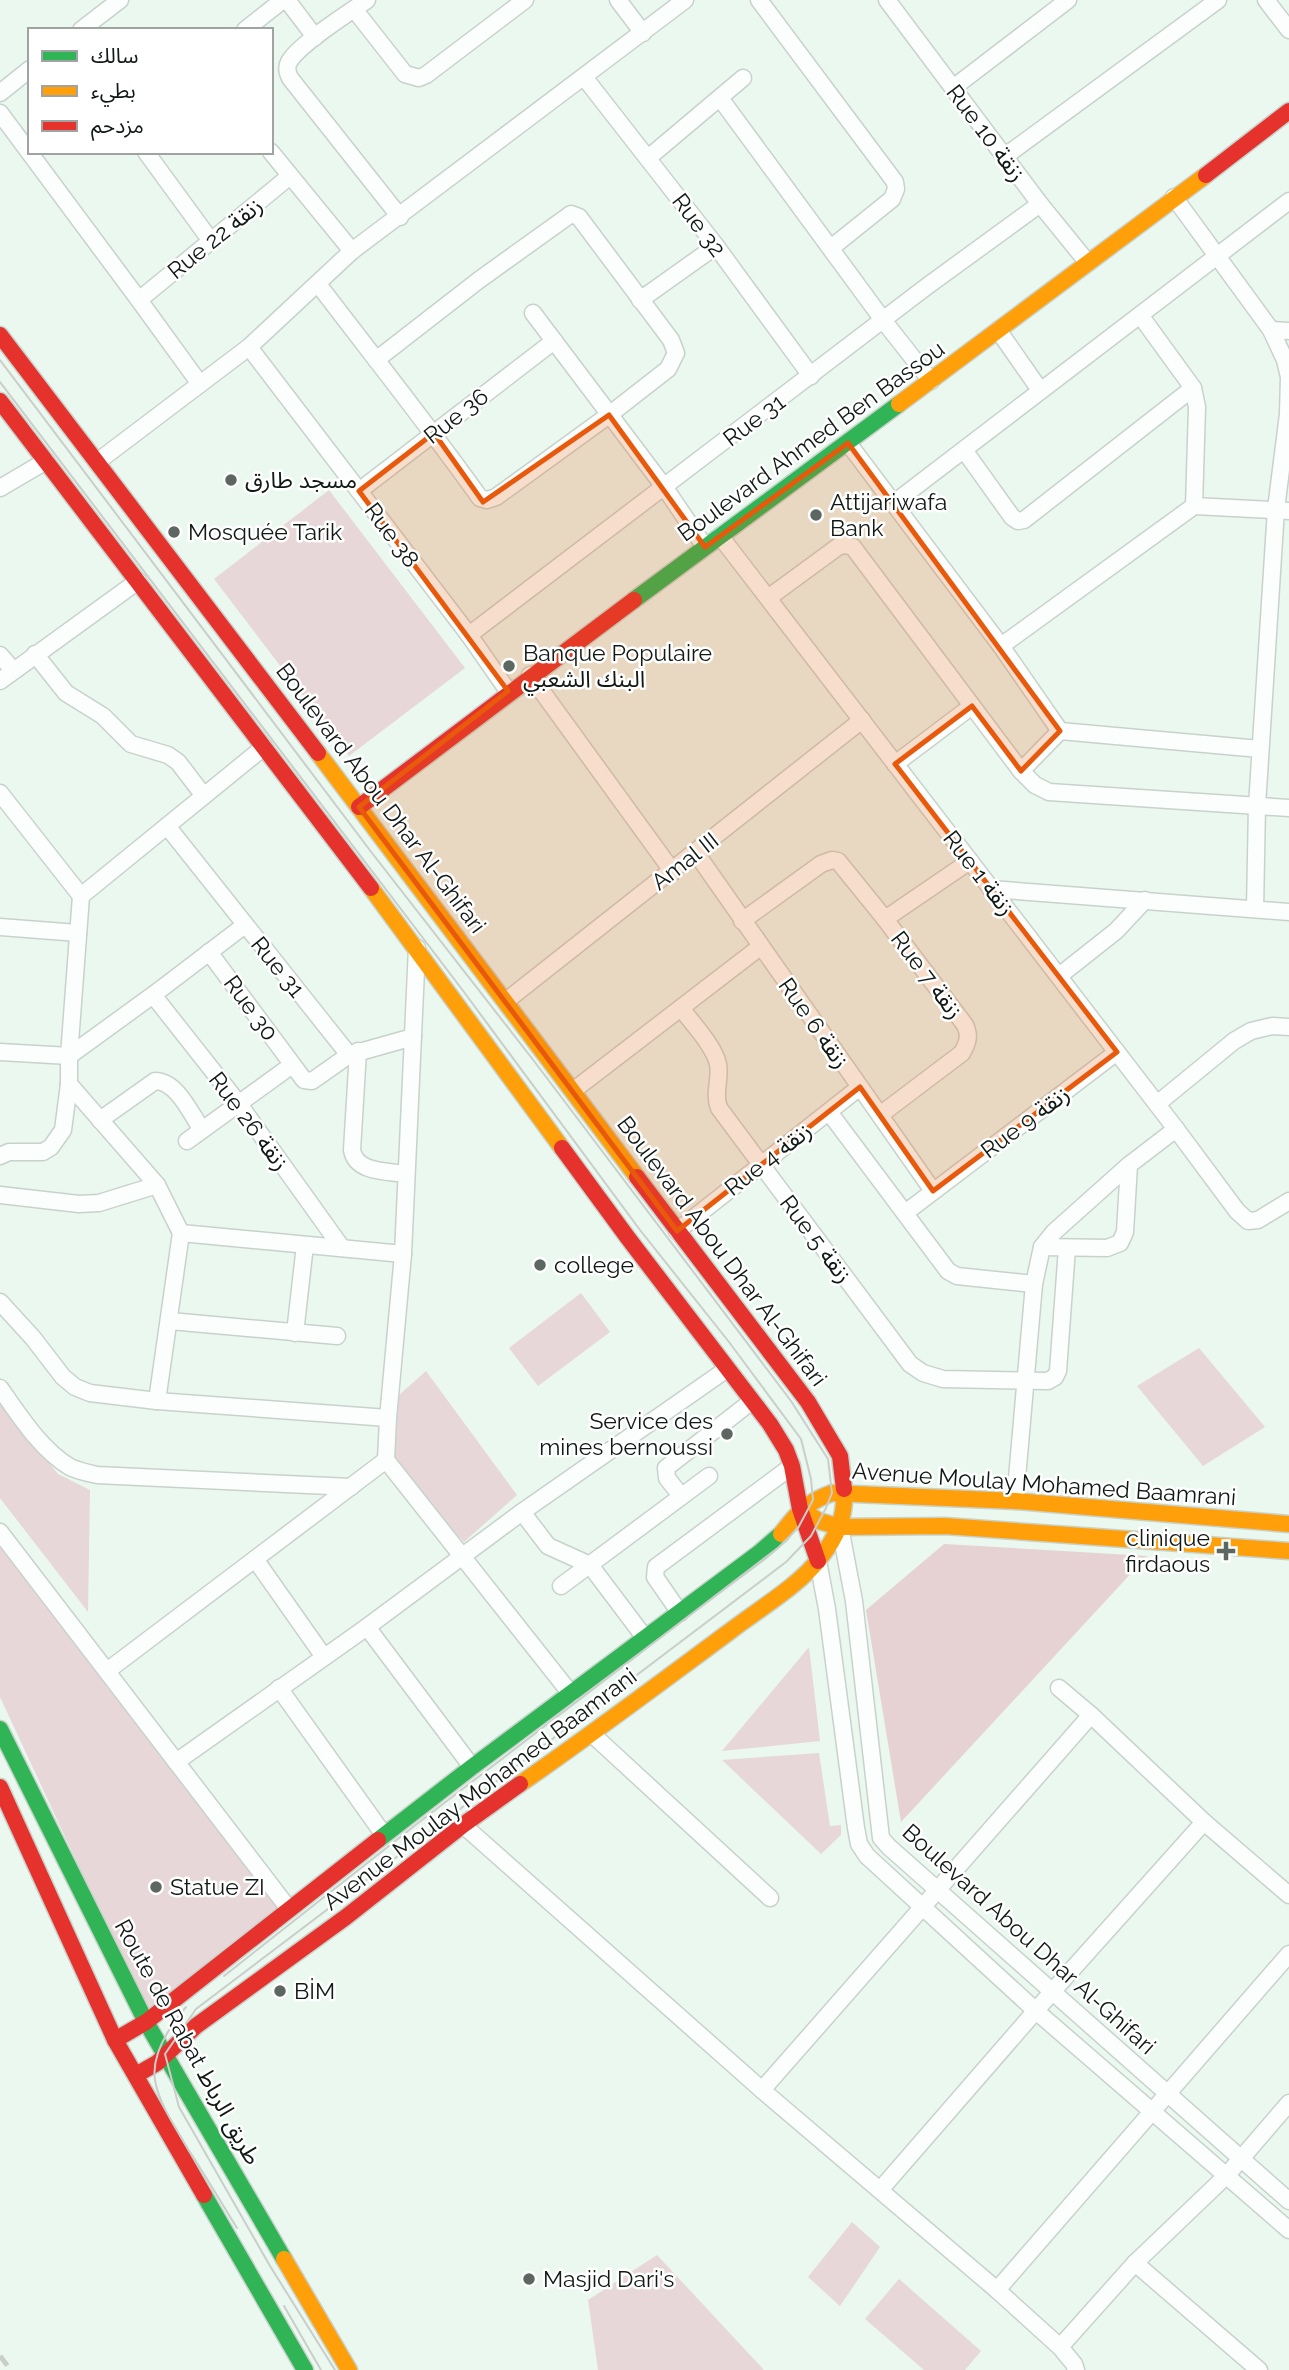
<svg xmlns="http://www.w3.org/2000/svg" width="1289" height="2370" viewBox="0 0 1289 2370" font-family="Raleway,'Noto Sans Arabic',sans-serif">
<rect width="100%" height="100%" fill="#eaf8ef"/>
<g fill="#e8d7d8">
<path d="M329,490L465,668L349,756L214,579Z"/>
<path d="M581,1293L610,1332L538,1386L509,1348Z"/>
<path d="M1199,1348L1265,1427L1203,1466L1137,1386Z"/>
<path d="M426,1371L517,1495L464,1542L386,1460L398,1396Z"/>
<path d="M0,1400L58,1474L90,1490L88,1612L0,1498Z"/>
<path d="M0,1522L287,1910L147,2013L0,1697Z"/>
<path d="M809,1647L820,1741L722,1751Z"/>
<path d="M819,1753L830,1826L841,1825V1835L821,1854L722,1760Z"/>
<path d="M852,2222L880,2247L840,2306L808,2277Z"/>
<path d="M657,2255L764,2370H598L588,2300Z"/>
<path d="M899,2279L981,2351L965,2370H924L865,2319Z"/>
</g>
<path fill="#e6d1d3" d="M944,1544L1147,1556L901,1822L866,1610Z"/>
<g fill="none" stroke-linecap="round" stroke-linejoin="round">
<g stroke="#c8d2cc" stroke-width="19">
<g id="street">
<path d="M287,0L315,37"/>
<path d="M367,0C349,13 299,44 289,62C286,67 287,72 290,78L400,217"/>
<path d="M618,0L643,33"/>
<path d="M759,0L895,182L896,189L892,199L831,248"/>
<path d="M887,0L1040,204L1088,263"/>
<path d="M1266,0L1289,30"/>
<path d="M354,9L405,74L419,78L426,75L525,0"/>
<path d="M81,30L120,0"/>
<path d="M245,30L283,0"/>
<path d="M584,77L716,246L811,376"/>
<path d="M953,88L1068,0"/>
<path d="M0,93L30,69"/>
<path d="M720,98L883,320L931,381"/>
<path d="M0,113L139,300L200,384"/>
<path d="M146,152L211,241"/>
<path d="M271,152L352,251"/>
<path d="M1004,157L1218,0"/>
<path d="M648,158L743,78"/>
<path d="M1174,197L1271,330L1285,360L1289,377L1288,414L1276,509L1257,806L1255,909"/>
<path d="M318,284C372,355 428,425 480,498L487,500L496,497L609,415L668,369L676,353L671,340L579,217L571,214L479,280L376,360"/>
<path d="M139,300L290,176"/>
<path d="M640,300L716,246"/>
<path d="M533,313L665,488L705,547"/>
<path d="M1140,315L1193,388L1197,407L1194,506"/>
<path d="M998,330L1040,390"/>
<path d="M1271,330L1289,331"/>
<path d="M249,347L469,635L508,691"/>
<path d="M848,443L1001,646L1060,731"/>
<path d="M964,450L1012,517L1018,521L1024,520L1193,388"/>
<path d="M97,462L249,347L352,251L685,0"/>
<path d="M0,488L46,461"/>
<path d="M359,491L554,341"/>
<path d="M894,503L1289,201"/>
<path d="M720,536L1176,1129L1237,1211L1248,1221L1258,1220L1289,1201"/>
<path d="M768,598L839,546L846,545L853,547L1021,771L1035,785L1049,792L1289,808"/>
<path d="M469,635L926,287L1040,204"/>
<path d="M1001,646L1194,506L1289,511"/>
<path d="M35,654L66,693L103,716L131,744L168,755L178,762L204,796"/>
<path d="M0,655L13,670"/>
<path d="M530,675L673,872"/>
<path d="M0,681L138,581"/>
<path d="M895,764L972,706"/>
<path d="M1021,771L1060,731L1260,749"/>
<path d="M0,793L81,896"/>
<path d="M167,826L349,1055L413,1037"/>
<path d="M696,853L933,1191"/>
<path d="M991,889L1289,912"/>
<path d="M885,919L970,861"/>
<path d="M742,921L821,864L832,860L838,861L885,919L965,1025C970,1036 968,1042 962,1053L880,1115"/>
<path d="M0,927L78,933"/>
<path d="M209,952L304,1080L312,1081L349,1055"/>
<path d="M1059,976L1116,931L1145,900"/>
<path d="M153,995L239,1104L342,1248"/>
<path d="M506,1001L862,720"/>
<path d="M681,1008C692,1023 714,1046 718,1064C721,1079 713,1093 719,1108L910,1364L923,1373L943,1379L1048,1381L1055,1377L1058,1371L1067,1248"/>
<path d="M358,1051L352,1150C356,1173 387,1171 406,1174"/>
<path d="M0,1052L69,1056L153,995L245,925"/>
<path d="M69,1084L157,1185L181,1233L403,1254"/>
<path d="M574,1090L760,947"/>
<path d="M1157,1104L1234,1041L1251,1031L1272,1026L1289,1027"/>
<path d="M829,1112L948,1271L957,1276L1034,1284"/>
<path d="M100,1120L155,1081C177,1081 191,1114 202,1130"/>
<path d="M187,1141L292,1065"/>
<path d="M0,1156L9,1152H43L51,1147L63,1130L69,1084V1056L81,896L264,747"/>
<path d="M0,1195L79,1204L99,1203L157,1185"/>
<path d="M905,1213L1117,1052"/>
<path d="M677,1231L860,1087"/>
<path d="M1042,1247L1107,1248L1120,1243L1125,1232L1129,1165"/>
<path d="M0,1302L33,1338L63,1377L75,1387L90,1393L157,1401L388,1418L403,1254L417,948"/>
<path d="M170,1321L337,1336"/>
<path d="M295,1333L305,1245"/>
<path d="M0,1388C19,1415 41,1450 70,1467C78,1471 88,1473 97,1475L351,1487"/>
<path d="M157,1401L181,1233"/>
<path d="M388,1418L386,1460L571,1694"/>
<path d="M681,1496L667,1478L666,1468L752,1401"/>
<path d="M1015,1501L1034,1284L1042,1247L1054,1232L1129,1165L1176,1129"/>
<path d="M522,1512L548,1546L590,1565L645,1638"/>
<path d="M840,1527L854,1601L881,1838L889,1847L1289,2201"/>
<path d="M0,1532L289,1909"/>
<path d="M255,1559L324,1657"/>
<path d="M818,1561L827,1609L856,1828L859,1844L867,1856L1036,2011L1289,2230"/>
<path d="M561,1586L709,1476"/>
<path d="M680,1613L655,1577L656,1567L792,1466"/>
<path d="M367,1627L472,1767"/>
<path d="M107,1671L386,1460"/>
<path d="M279,1688L384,1835"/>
<path d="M1059,1688L1091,1715L1204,1822L1289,1895"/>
<path d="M592,1734L770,1898"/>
<path d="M176,1762L367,1627L522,1512L727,1369"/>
<path d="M463,1825L762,2090L997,2290L1060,2347L1074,2364L1076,2370"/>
<path d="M762,2090L1091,1715"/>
<path d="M880,2190L1052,1992L1204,1822"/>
<path d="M1135,2263L1259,2370"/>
<path d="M997,2290L1289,1954"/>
<path d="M1060,2347L1135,2263L1227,2175L1289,2103"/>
</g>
</g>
<g stroke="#c8d2cc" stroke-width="19">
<g id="fast">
<path d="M634,600L899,404"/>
<path d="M0,1729L146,2022L284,2259"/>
<path d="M378,1840L472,1767L759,1553L781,1534"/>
<path d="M204,2195L305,2370"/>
</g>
</g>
<g stroke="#c8d2cc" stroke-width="19">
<g id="slow">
<path d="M899,404L1206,175"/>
<path d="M318,753L637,1177"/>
<path d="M371,888L562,1148"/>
<path d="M800,1509L819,1521L840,1527L945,1526L1289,1551"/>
<path d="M781,1534C798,1512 805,1503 832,1493L1015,1501L1289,1524"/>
<path d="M520,1784C591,1735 660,1683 729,1632C756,1611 800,1585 820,1558C837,1537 846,1516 844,1489"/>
<path d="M284,2259L349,2370"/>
</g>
</g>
<g stroke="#c8d2cc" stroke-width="19">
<g id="jam">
<path d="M1206,175L1289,111"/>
<path d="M0,335L318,753"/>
<path d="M0,401L371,888"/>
<path d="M359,807L634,600"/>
<path d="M562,1148L628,1238L770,1424L786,1450L792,1466L800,1509L818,1561"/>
<path d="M637,1177L808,1402L840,1456L844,1489"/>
<path d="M0,1787L115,2040L204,2195"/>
<path d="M115,2040L146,2022L378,1840"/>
<path d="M136,2075L157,2063L196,2026L346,1917L463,1825L520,1784"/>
</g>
</g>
<use href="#street" stroke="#fcfefd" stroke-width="16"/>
<use href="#fast" stroke="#30b455" stroke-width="16"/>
<use href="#slow" stroke="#ff9f0a" stroke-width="16"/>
<use href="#jam" stroke="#e5322d" stroke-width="16"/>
<g stroke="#cacecb" stroke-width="2">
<path d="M0,360L372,853L534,1061L791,1401L828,1459L832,1493L826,1508L811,1536L786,1562L196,2009L165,2054L179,2107L270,2266L335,2370"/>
<path d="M0,382L464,992L640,1230L729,1342L801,1439L811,1479L813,1500L798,1528L779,1547L418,1823L224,1976"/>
<path d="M186,2007C170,2026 151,2054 155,2080C158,2102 177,2130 188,2149C205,2175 221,2202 237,2228"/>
<path d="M284,2306L321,2370"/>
</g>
<path stroke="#cacecb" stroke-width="5" stroke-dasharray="12 12" stroke-linecap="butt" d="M0,2356L11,2370"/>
</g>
<path fill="#e8590c" fill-opacity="0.2" stroke="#e8590c" stroke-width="5" stroke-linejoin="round" d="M609,415L705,547L848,443L1060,731L1021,771L972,706L895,764L1117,1052L933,1191L860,1087L677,1231L359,807L508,691L359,491L434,433L483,502Z"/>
<g fill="#5c6761" stroke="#fff" stroke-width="2.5">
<circle cx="231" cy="480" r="7"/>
<circle cx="816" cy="515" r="7"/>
<circle cx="174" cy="532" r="7"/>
<circle cx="509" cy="666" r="7"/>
<circle cx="540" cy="1265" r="7"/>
<circle cx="727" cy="1434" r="7"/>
<path d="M1222.5 1540.5h7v7h7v7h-7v7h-7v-7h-7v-7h7z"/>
<circle cx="156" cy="1887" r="7"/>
<circle cx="280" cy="1991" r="7"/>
<circle cx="529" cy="2279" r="7"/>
</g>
<g text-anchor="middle" stroke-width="5" stroke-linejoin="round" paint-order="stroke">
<g font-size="23" fill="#101914" stroke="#fff">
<text transform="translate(986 133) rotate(53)" y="8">Rue 10 زنقة</text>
<text transform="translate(699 225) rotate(53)" y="8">Rue 32</text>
<text transform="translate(215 238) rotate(-39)" y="8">Rue 22 زنقة</text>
<text transform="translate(456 416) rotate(-38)" y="8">Rue 36</text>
<text transform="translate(754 420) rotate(-37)" y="8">Rue 31</text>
<text transform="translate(811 441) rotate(-36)" y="8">Boulevard Ahmed Ben Bassou</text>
<text transform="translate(392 535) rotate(53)" y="8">Rue 38</text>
<text transform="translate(381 798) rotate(53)" y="8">Boulevard Abou Dhar Al-Ghifari</text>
<text transform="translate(685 861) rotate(-38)" y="8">Amal III</text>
<text transform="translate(979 873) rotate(52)" y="8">Rue 1 زنقة</text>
<text transform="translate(278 967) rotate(51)" y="8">Rue 31</text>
<text transform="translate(927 975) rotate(53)" y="8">Rue 7 زنقة</text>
<text transform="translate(251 1008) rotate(54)" y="8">Rue 30</text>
<text transform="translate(814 1023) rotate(55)" y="8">Rue 6 زنقة</text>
<text transform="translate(249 1121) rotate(53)" y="8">Rue 26 زنقة</text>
<text transform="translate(1025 1122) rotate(-37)" y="8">Rue 9 زنقة</text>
<text transform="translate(768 1159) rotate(-38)" y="8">Rue 4 زنقة</text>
<text transform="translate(816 1239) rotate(53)" y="8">Rue 5 زنقة</text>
<text transform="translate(722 1251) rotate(53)" y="8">Boulevard Abou Dhar Al-Ghifari</text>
<text transform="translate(1044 1484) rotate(4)" y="8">Avenue Moulay Mohamed Baamrani</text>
<text transform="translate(480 1789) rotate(-37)" y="8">Avenue Moulay Mohamed Baamrani</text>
<text transform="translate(1029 1939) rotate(42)" y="8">Boulevard Abou Dhar Al-Ghifari</text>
<text transform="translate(188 2042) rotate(61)" y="8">Route de Rabat طريق الرباط</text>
</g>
<g font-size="23" fill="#101914" stroke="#fff" text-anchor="start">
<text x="245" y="488">مسجد طارق</text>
<text x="830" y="510">Attijariwafa<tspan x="830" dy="26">Bank</tspan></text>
<text x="188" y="540">Mosquée Tarik</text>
<text x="523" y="661">Banque Populaire<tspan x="523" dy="26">البنك الشعبي</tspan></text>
<text x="554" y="1273">college</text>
<text x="713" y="1429" text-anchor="end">Service des<tspan x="713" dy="26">mines bernoussi</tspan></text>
<text x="1210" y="1546" text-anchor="end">clinique<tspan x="1210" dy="26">firdaous</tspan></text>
<text x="170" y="1895">Statue ZI</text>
<text x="294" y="1999">BİM</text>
<text x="543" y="2287">Masjid Dari's</text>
</g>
</g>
<rect x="28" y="28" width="245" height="126" fill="#ffffff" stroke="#9fa3a1" stroke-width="2"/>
<rect x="42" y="51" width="35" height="10" fill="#30b455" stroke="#9fa3a1" stroke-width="2"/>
<text x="91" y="63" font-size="21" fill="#101914">سالك</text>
<rect x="42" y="86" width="35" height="10" fill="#ff9f0a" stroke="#9fa3a1" stroke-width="2"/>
<text x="91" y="98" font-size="21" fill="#101914">بطيء</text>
<rect x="42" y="121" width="35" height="10" fill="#e5322d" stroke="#9fa3a1" stroke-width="2"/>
<text x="91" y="133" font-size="21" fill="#101914">مزدحم</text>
</svg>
